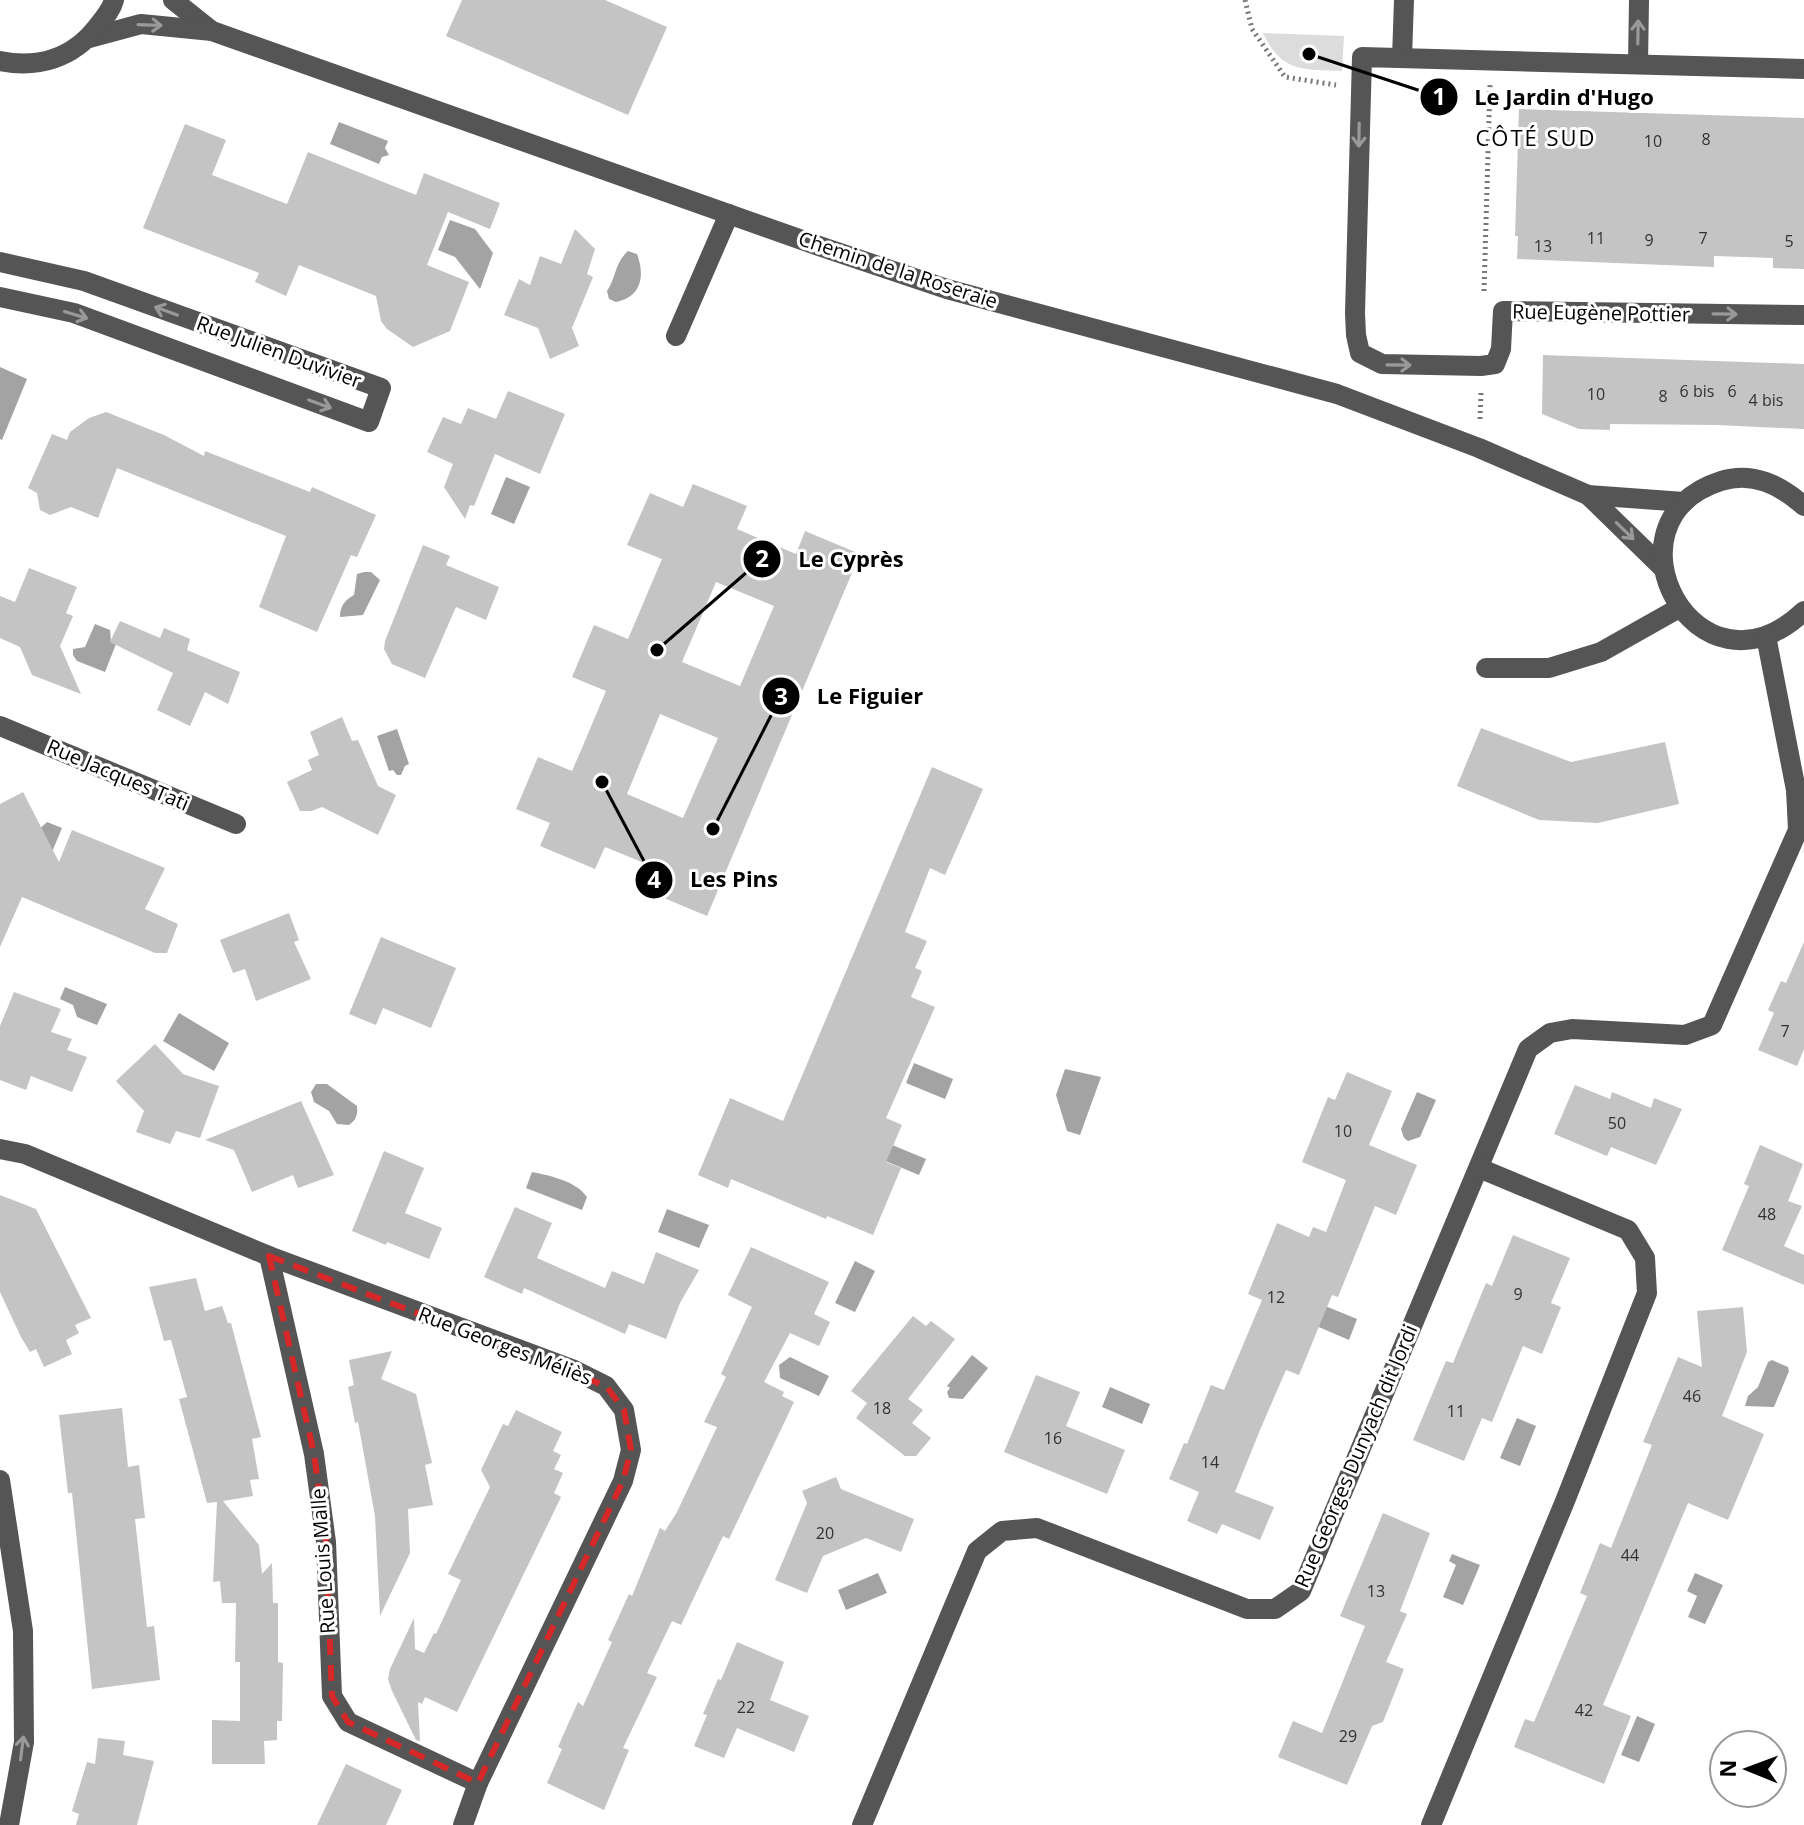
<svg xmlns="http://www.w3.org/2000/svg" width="1804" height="1825" viewBox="0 0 1804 1825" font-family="'Open Sans',sans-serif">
<rect width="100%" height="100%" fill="#fff"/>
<path fill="#dcdcdc" d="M1263,33L1344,36L1342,71C1303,69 1282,73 1263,33Z"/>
<g fill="#a3a3a3">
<path d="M339,122L388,141L385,148L389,155L382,157L379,164L330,144Z"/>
<path d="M450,220L475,229L493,253L480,289L455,257L438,250Z"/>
<path d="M628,251L637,254C645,275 642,297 616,302L609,299L607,291C616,278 615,262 628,251Z"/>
<path d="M0,367L27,379L2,440L0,439Z"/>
<path d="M506,477L530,487L514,524L491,514Z"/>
<path d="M364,572H371L380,580L363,615L340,617C340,606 345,600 354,595L357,574Z"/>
<path d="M95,624L110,630L111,642L116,644L105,672L77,661L73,655V649L85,647Z"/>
<path d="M397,729L409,764L405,766L401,775H397L393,770L389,771L377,736Z"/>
<path d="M47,822L62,828L39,883L31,837Z"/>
<path d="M65,987L107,1004L97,1025L77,1017L73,1005L60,999Z"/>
<path d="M179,1013L229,1043L214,1071L163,1041Z"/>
<path d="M914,1063L953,1079L945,1099L906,1083Z"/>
<path d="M1065,1069L1101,1077L1080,1135L1067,1131L1056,1095Z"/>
<path d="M316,1084H327L357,1106C358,1115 356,1120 349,1125L337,1124L329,1111L314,1102L311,1092Z"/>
<path d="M1417,1092L1436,1100L1420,1137L1408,1141L1404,1138L1401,1129Z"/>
<path d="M873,1137L926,1159L919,1175L866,1153Z"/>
<path d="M532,1172C551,1176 576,1181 587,1197L582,1210L526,1188Z"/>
<path d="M667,1209L709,1225L699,1248L658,1232Z"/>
<path d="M855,1261L875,1271L855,1312L835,1303Z"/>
<path d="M1308,1299L1357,1319L1349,1340L1300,1319Z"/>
<path d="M972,1355L988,1368L963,1399L949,1398L947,1392L950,1388L947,1386Z"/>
<path d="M790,1357L829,1376L819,1396L780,1378L779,1365Z"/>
<path d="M1772,1360L1788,1367L1789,1371L1774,1407L1745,1406L1748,1396L1758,1387L1768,1362Z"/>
<path d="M1110,1387L1150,1404L1142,1424L1102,1407Z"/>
<path d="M1517,1418L1536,1426L1520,1466L1500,1458Z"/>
<path d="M1452,1554L1480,1565L1463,1605L1443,1597L1456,1565L1449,1561Z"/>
<path d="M878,1573L887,1593L846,1610L838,1590Z"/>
<path d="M1695,1573L1723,1585L1705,1624L1688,1617L1697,1596L1687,1591Z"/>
<path d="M1637,1716L1655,1724L1639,1762L1621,1755Z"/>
</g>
<g fill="#c4c4c4" fill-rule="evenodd">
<path d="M462,0H605L667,27L628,115L446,36Z"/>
<path d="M1519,109L1804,118V269L1773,268V258L1714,256V267L1517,259L1518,236H1515Z"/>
<path d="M185,124L226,140L212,175L287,204L308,152L416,195L424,173L500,203L490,229L448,212L427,265L469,282L450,331L413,347L387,329L381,321L376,296L299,265L286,296L255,282L259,273L143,228Z"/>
<path d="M575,229L595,249L587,274L593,277L572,328L579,346L550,359L538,328L504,315L519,279L530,285L540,256L561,264Z"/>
<path d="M1543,355L1804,364V429L1717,425L1610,424V430L1579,429L1542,414Z"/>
<path d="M508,391L565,414L540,474L495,454L474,506L470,505L465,519L444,487L453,464L427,452L443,417L461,424L468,408L496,419Z"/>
<path d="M106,412L164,435L204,456L205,451L310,492L312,487L376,515L357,557L351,555L317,632L259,607L286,536L117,468L98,518L71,507L50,515L40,510L37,493L28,488L52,434L67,440L70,432L89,418Z"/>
<path d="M693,484L747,506L737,529L796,554L805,531L860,554L707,916L652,893L661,870L605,847L595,869L540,846L550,823L516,809L538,757L572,771L582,748L606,691L572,677L594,625L628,639L662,559L627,545L650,493L683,507ZM716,582L774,606L740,686L682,662ZM660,714L718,738L683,818L627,794Z"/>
<path d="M423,545L450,556L446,565L499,587L486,620L456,607L425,678L392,664L384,649L385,641Z"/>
<path d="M29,568L77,587L66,613L73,616L60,646L81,694L32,675L20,647L0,638V596L15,602Z"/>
<path d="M120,621L160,638L164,628L190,639L187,650L240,672L228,704L205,692L190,726L157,710L173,673L110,642Z"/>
<path d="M342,717L352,741L358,740L378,786L396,795L378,835L322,807L312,811H300L287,782L312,770L308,760L319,755L310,732Z"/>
<path d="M1481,728L1571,762L1665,742L1679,804L1598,823L1539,820L1457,786Z"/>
<path d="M932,767L983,789L945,875L930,868L905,932L927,941L915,968L922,971L911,997L935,1007L886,1118L902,1125L886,1162L901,1168L873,1235L827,1216L826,1219L731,1179L728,1188L698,1175L730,1098L783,1121Z"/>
<path d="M23,792L59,862L72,830L165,868L145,909L178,924L167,953H155L22,897L0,947V804Z"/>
<path d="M289,913L299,940L294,942L311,979L256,1001L245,969L233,973L220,940Z"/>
<path d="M381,937L456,968L431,1028L383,1008L376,1025L349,1014Z"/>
<path d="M1804,942V1049L1797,1066L1758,1050L1774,1013L1768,1010L1781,981L1786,983Z"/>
<path d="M14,992L61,1009L51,1032L72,1039L67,1050L87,1057L72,1092L31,1076L26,1090L0,1080V1026Z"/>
<path d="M155,1044L183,1074L219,1086L200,1138L176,1131L170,1144L136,1132L144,1111L116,1081Z"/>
<path d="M1347,1072L1392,1091L1369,1145L1417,1165L1396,1215L1375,1206L1338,1297L1332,1295L1299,1375L1286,1370L1260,1430L1235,1492L1274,1507L1260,1540L1222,1524L1217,1534L1187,1521L1199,1492L1169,1479L1184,1443L1187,1444L1211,1385L1224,1390L1262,1300L1248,1294L1277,1223L1309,1237L1313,1227L1326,1232L1346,1180L1302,1162L1328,1097L1335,1100Z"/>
<path d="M1575,1085L1610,1099L1612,1092L1651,1108L1654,1098L1682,1109L1656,1165L1611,1147L1607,1156L1554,1134Z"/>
<path d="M301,1101L334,1175L298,1188L293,1175L252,1192L234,1150L205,1140Z"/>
<path d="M1760,1145L1803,1164L1788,1201L1802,1206L1784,1246L1804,1255V1285L1722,1250L1749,1186L1744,1184Z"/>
<path d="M384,1151L424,1168L405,1213L442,1228L429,1259L387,1242L386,1245L352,1231Z"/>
<path d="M0,1195L36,1209L91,1318L75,1325L79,1333L66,1340L72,1354L44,1367L36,1349L30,1352L21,1337L0,1292Z"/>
<path d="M515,1207L552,1223L537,1258L605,1288L612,1271L644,1284L656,1252L699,1270L680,1303L666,1339L629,1324L625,1334L524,1288L522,1294L484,1277Z"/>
<path d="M1513,1235L1570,1258L1551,1303L1561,1307L1542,1354L1523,1346L1492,1422L1482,1418L1464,1461L1413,1440L1446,1361L1453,1363L1486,1283L1492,1286Z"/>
<path d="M751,1247L829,1282L814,1314L830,1322L819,1346L790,1333L764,1382L784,1392L782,1396L794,1402L729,1539L723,1536L681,1625L672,1621L647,1673L657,1677L623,1748L629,1750L604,1810L547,1783L562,1749L558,1747L569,1722L578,1702L583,1706L612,1642L608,1640L629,1594L632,1596L660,1528L665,1531L677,1512L717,1427L704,1422L726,1377L721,1374L752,1307L728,1295Z"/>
<path d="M196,1278L205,1311L222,1306L228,1323H231L261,1437L252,1439L259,1479L250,1480L253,1496L223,1501L259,1545L262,1574L272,1563L273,1603H278V1662L283,1663L282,1721H277V1740L264,1741L265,1764H212V1720L240,1721V1662H235L236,1603H222L220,1581L213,1582L217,1502L207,1503L179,1399L187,1397L171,1340L164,1341L149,1287Z"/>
<path d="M1743,1307L1747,1352L1722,1416L1764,1434L1728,1520L1688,1503L1603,1705L1631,1716L1604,1784L1514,1747L1525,1719L1534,1722L1587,1596L1580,1593L1600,1543L1611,1548L1652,1445L1643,1442L1678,1357L1702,1367L1697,1311Z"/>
<path d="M913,1316L926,1326L931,1321L955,1339L908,1399L923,1410L912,1423L931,1438L916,1456H905L856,1418L867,1403L851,1391Z"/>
<path d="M392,1351L381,1379L416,1394L432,1463L425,1465L433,1505L408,1509L410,1553L380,1616L375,1516L358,1422L355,1423L348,1387L354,1385L349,1360Z"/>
<path d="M1036,1375L1080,1392L1066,1426L1125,1450L1107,1494L1004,1452Z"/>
<path d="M122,1408L128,1467L139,1465L145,1518L135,1519L147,1627L154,1626L160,1680L92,1689L72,1493H68L59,1415Z"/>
<path d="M516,1410L562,1432L553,1451L561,1455L554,1469L563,1473L554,1493L561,1497L457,1712L425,1697L422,1704L418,1702L420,1741L416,1740L392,1691L388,1679L390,1669L414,1618L415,1649L424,1653L434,1633L436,1634L461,1580L448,1574L490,1487L481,1470L503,1424L508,1426Z"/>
<path d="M836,1477L841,1489L914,1519L901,1552L866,1538L823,1556L807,1593L775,1580L807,1503L802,1491Z"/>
<path d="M1383,1513L1430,1533L1400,1611L1407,1614L1386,1662L1404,1669L1383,1722L1372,1726L1347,1785L1278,1757L1293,1721L1322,1733L1365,1626L1340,1616Z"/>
<path d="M737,1642L784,1662L770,1700L809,1716L794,1752L737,1728L724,1758L694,1746L707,1715L703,1714L718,1679L721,1680Z"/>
<path d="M98,1738L125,1741L123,1755L154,1761L137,1825H76L79,1814L72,1811L87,1762L95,1764Z"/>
<path d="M346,1764L402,1790L386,1825H317Z"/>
</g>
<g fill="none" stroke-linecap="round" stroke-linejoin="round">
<g stroke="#777" stroke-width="5" stroke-dasharray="2 4" stroke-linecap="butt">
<path d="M1245,0L1252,29L1285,77L1336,85"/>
<path d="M1484,291L1490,85"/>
<path d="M1480,419L1481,393"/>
</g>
<g stroke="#555" stroke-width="20">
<path d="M173,0L212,31"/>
<path d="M89,38L141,24L212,31L819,246L947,289L1337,394L1479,448L1588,495L1684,502"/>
<path d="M1402,58L1404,0"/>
<path d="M0,61C38,69 73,58 97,27C104,18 111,11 114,0"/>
<path d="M1638,64L1639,0"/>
<path d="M1804,69L1362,57L1355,313L1356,335L1360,353L1382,364L1481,366L1495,364L1501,349L1503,311L1804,315"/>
<path d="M0,262L84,281L381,388L369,422L74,313L0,297"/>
<path d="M676,336L729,214"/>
<path d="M1588,495L1662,567"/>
<path d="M1804,506C1780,485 1753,471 1721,481C1595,521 1697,712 1804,611"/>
<path d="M1486,668H1549L1601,652L1679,608"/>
<path d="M0,726L236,824"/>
<path d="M0,1149L25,1154L269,1256L572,1369L606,1386L624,1410L631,1450L623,1481L478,1783L463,1825"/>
<path d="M269,1256L314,1454L326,1542L332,1696L348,1722L478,1783"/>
<path d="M0,1480L23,1631L24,1742L9,1825"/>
<path d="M862,1825L977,1551L1002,1531L1037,1528L1247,1609H1275L1301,1591L1528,1049L1550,1033L1572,1029L1685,1035L1712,1025L1798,830L1796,790L1766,636"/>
<path d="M1431,1825L1565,1501L1647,1293L1645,1258L1628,1230L1479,1168"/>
</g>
</g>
<defs><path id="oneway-shaft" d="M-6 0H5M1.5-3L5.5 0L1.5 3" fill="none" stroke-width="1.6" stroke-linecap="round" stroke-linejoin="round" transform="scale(2)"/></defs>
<g stroke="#999">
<use href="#oneway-shaft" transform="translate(150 25) rotate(2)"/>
<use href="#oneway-shaft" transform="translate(1638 32) rotate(-89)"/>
<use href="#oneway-shaft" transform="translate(1359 135) rotate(91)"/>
<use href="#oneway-shaft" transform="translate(166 311) rotate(-160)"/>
<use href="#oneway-shaft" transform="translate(1725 314) rotate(1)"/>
<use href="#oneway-shaft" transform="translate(76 315) rotate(17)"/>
<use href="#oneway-shaft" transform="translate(1399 365) rotate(1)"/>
<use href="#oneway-shaft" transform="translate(320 404) rotate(20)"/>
<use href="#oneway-shaft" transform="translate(1625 531) rotate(44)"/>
<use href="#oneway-shaft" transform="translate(22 1748) rotate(-83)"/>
</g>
<path fill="none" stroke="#d62828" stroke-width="6" stroke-dasharray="16 10" stroke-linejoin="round" d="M269,1256L606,1386L624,1410L631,1450L623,1481L478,1783L348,1722L332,1696L326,1542L314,1454Z"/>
<g text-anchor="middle" stroke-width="6" stroke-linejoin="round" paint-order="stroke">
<g font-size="16" fill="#313131">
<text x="1706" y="145">8</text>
<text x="1653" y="147">10</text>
<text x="1596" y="244">11</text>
<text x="1703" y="244">7</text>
<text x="1649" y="246">9</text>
<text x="1789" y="247">5</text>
<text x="1543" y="252">13</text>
<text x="1697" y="397">6 bis</text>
<text x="1732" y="397">6</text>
<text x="1596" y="400">10</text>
<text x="1663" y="402">8</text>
<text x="1766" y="406">4 bis</text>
<text x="1785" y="1037">7</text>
<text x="1617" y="1129">50</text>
<text x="1343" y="1137">10</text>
<text x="1767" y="1220">48</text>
<text x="1518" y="1300">9</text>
<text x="1276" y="1303">12</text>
<text x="1692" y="1402">46</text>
<text x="882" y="1414">18</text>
<text x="1456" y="1417">11</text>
<text x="1053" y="1444">16</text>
<text x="1210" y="1468">14</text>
<text x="825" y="1539">20</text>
<text x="1630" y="1561">44</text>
<text x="1376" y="1597">13</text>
<text x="746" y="1713">22</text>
<text x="1584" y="1716">42</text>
<text x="1348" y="1742">29</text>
</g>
<g font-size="20" fill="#000" stroke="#fff">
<text transform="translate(898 270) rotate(18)" y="7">Chemin de la Roseraie</text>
<text transform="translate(1601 313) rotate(1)" y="7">Rue Eugène Pottier</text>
<text transform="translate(279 352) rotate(20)" y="7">Rue Julien Duvivier</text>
<text transform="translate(118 775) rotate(23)" y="7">Rue Jacques Tati</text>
<text transform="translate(505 1346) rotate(21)" y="7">Rue Georges Méliès</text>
<text transform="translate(1356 1456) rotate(-67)" y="7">Rue Georges Dunyach dit Jordi</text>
<text transform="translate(323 1561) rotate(-94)" y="7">Rue Louis Malle</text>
</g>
<g font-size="22" letter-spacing="2" fill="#000" stroke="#fff">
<text x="1536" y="146">CÔTÉ SUD</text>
</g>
</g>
<path fill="none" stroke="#000" stroke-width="3" d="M1309 54L1439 97M657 650L762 559M713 829L781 696M602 782L654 880"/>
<g fill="#000" stroke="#fff" stroke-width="3">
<circle cx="1309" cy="54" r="8"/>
<circle cx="657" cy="650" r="8"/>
<circle cx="713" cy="829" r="8"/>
<circle cx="602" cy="782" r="8"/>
<circle cx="1439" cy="97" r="20"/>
<circle cx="762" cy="559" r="20"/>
<circle cx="781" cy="696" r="20"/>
<circle cx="654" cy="880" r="20"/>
</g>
<g font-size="24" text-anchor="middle" font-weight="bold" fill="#fff">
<text x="1439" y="105">1</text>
<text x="762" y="567">2</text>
<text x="781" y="705">3</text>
<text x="654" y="888">4</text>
</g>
<g font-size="22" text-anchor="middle" font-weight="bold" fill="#000" stroke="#fff" stroke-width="6" stroke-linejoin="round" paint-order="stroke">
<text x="1564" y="105">Le Jardin d'Hugo</text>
<text x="851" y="567">Le Cyprès</text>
<text x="870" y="704">Le Figuier</text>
<text x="734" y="887">Les Pins</text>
</g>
<g transform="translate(1748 1769) rotate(271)"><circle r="38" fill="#ffffff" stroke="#999999" stroke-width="2"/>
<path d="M0-6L14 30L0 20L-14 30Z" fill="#000000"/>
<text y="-12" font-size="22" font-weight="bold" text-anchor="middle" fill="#000000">N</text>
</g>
</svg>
